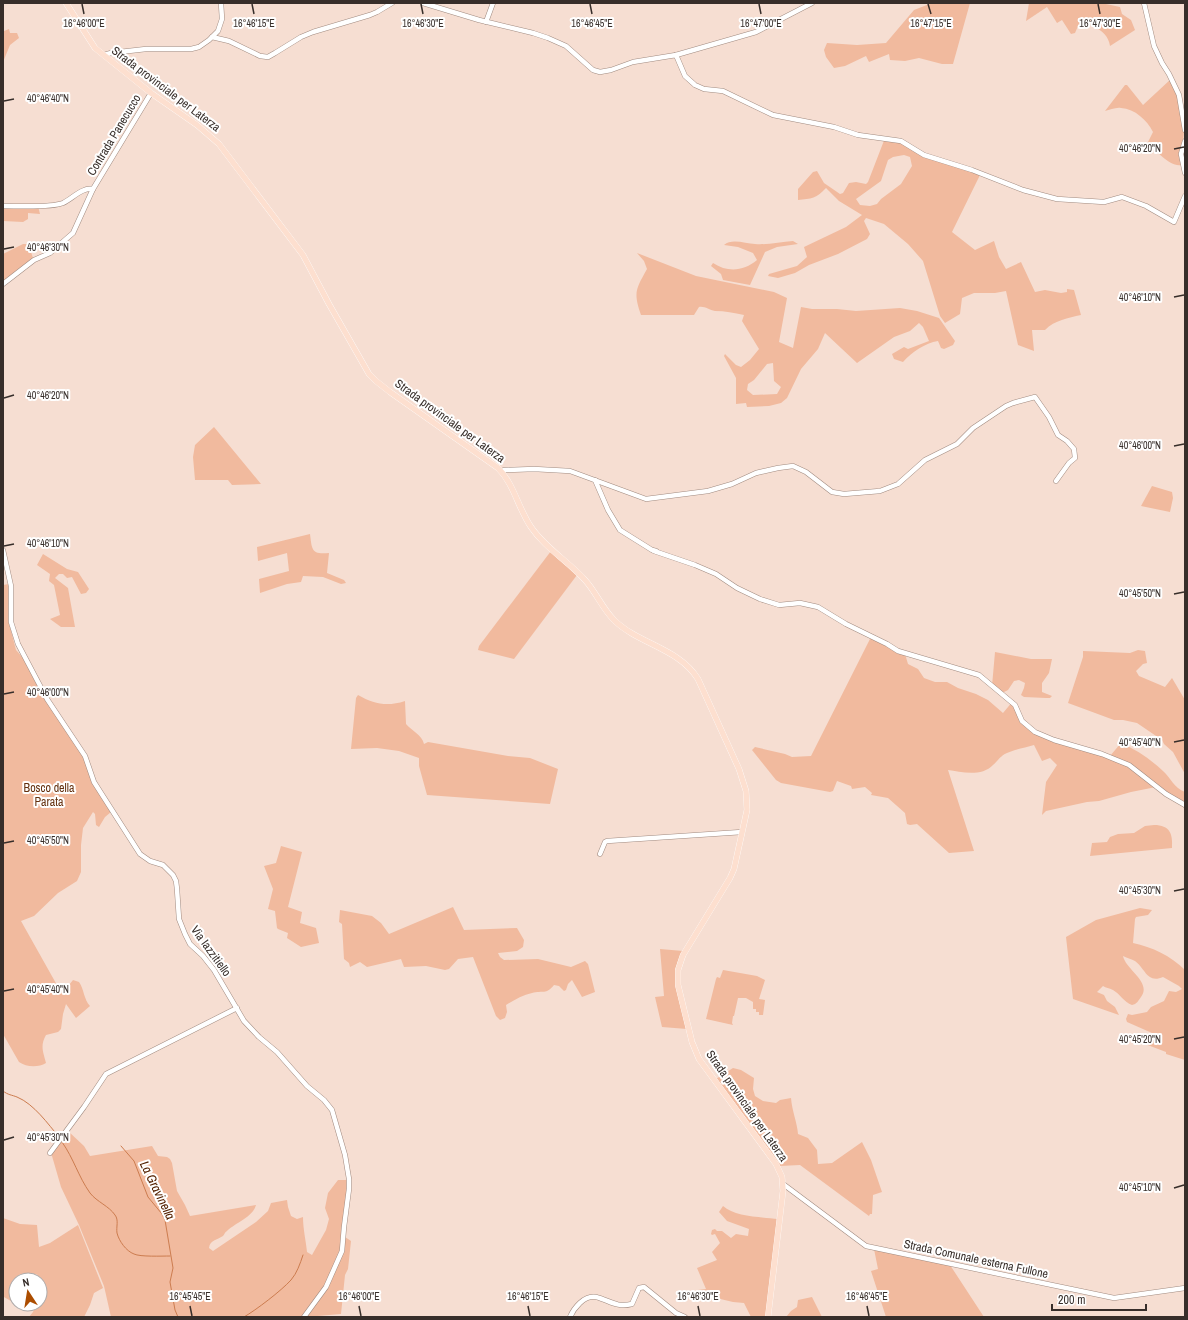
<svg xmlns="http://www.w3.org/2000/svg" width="1188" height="1320" viewBox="0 0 1188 1320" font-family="'Archivo Narrow',sans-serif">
<rect width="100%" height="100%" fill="#f6ded2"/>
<g fill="#f1ba9e" fill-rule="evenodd">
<path d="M932,3H970L953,64H942L919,58L905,61L890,60L889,54L869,62L866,56L845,66L834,68L826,57L824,50L827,43L857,45L886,43L914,10Z"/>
<path d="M1029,3H1105L1106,4L1120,7L1122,14L1131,20L1135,30L1110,46C1109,37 1102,30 1094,27V22L1086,27L1084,25L1082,28L1078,26L1075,33L1071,34L1062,20L1057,23L1047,7L1026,21Z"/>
<path d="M3,29L4,31L9,29L10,33H17L19,38L10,45L3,62Z"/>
<path d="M1171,79L1178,94L1184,131L1181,165C1170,167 1156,151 1148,142L1153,132C1147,120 1135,109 1121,108C1116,107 1110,110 1105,111L1125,85H1127L1143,105Z"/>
<path d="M885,138L903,143L915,151L980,175L952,232L975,250L994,241L999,257L1006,269L1021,262L1035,292L1045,290L1061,293L1067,292V289L1074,290L1081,315C1068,318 1055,320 1045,330H1032L1034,351L1018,345L1006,291L995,293H974L962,298L960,314L945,323L940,316L923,261L908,244L884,224L866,218L864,221L870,234L867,239L838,254L809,265L795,273L778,278L768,276L769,274L797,266L807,257L804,247L846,227L862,215L839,201L826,188C817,198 811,199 798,200V189L813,172L817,171L824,183L840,194L843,193L849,183L856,182L866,184L868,182ZM904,155L910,157L912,166L901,184L881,199L877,204L870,206L860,205L856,199L881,181L888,160L893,157Z"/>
<path d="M38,206L40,214L28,213V219L23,222L3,221V207Z"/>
<path d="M793,241L798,244L777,247L765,252L750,285L723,280L721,274L711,266L713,263C728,273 744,271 757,260L753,253L738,247L724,245C732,238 746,244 755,244C767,245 781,242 793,241Z"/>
<path d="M23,244H35L31,252L33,258L3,281V254Z"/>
<path d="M637,253L696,276L774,292L787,298L779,342L793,348L801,307L812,309H837L856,311L900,308L917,311L939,318L955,341L953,345L944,349L941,348L938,341C925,343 912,352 903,362L894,359L892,354L904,347L908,349L929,341L923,327L919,323L910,331L894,337L857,363L825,333L818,349L801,369L787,398L781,403L769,406L747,407L746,403L736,404V378L724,356L725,354L736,365L741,367L750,360L759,349L742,321L744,315C734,313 725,311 715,311C709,310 705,306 699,307L694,315H641C633,292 636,289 647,269L644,261ZM773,363L774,381L781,387L777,394L753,395L747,390L748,384L754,380L767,364Z"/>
<path d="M214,427L261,484L232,485L228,480H195L193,457L195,445Z"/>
<path d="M1152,486L1172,492L1173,498L1170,512L1141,506Z"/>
<path d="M310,534C312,549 311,555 329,553L327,573L344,580L346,583L341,584L323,577L303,576L301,582L287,584L260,593L259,579L289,571L287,553L258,561L257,547Z"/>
<path d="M551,551L577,575L514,659L478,650L479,646Z"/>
<path d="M43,554L67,569L78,572L89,589L86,593L81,594L72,577L67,578L63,574H59L55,578L68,588L75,627H61L50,619L60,615L54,585L49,581L50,574L37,565Z"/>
<path d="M9,584V623L16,650L23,658L39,689L82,753L94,783L111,812L105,817L99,827L96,825L95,814L93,812L83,828L81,845V872L77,881L58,893L34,916L21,921L62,994L73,980L79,982C84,989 84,1000 90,1006L76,1018L66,1004L63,1014L61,1029L58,1032L46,1035C40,1046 43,1051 46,1063C38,1068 26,1067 19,1062L3,1034V585Z"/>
<path d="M871,637L905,654L908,664L918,669L924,678L935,682H947L958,688L976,694L988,700L1003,713L1013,701L1022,717L1033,729L1047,736L1110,756L1121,743C1137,750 1150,759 1163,771C1171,778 1174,788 1185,792V806L1156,787L1131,792L1099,801L1087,802L1046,811L1042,815L1046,782L1057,765L1050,758L1042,761L1034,745C1025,748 1015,749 1007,753C1000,756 998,761 993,765C982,777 961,772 948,770L974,851L949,853L917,824L910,825L907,824L905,813L888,798L871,795L872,793L865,787L852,789L851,786L837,781L833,791L830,792L781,783L776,780L752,750L755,747L785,754L792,757L811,756Z"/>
<path d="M1138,650L1145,651L1147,663L1143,664L1136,671L1139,676L1165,687L1172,678L1185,700V774L1173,752L1164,744L1162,740L1137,723L1123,720H1114L1068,703L1083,657V651L1130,653Z"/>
<path d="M995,652L1031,659H1052L1049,673L1042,683V692L1052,696L1050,698H1046L1024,697L1021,695L1024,688L1025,683L1019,680L1014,681L1008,690L1002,693L992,686Z"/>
<path d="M358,695C374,704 387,707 405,701L406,724C412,731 422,735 424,744L428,742L508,756L530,758L558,769L550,804L427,795L419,766V758L399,751L377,748L351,749L356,698Z"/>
<path d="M1154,825C1170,825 1173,834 1172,848L1090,856L1092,843L1107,842L1110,837L1118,834L1134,833L1145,826Z"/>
<path d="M281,846L302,852L288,907L302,912L300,923L316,928L319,943L301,947L287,938L288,933L278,929L277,928L275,911L268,909L273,889L264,866L276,863Z"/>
<path d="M453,907L464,930L517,928L524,940L523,947L517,951L498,953L500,957L504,960L538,959L571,967L585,961L588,964L595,992L582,997L572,980L568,984L566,990L564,991L559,986L554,985C546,995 543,990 532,993C523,995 514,1000 506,1005L507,1012L505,1018L500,1020L496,1016L473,957L458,959L449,969L445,970L426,966L404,967L401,959L367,967L360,962L350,967L349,963L344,959L342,924L339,922L340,910L372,916L381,923L389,934Z"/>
<path d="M1140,908L1152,910L1148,915L1136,917L1135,919L1133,943C1152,947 1171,956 1185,970V1060L1166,1054V1052L1145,1044L1152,1033L1127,1022L1126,1019L1128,1014L1132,1015L1147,1012L1151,1007L1164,1001L1169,991L1176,992L1182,989L1179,986L1163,977C1147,984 1145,968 1135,961C1132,959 1126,958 1123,956C1126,970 1152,982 1141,997C1138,1001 1137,1004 1132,1005C1124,1002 1120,994 1113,990C1109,988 1106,988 1103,986L1097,992L1104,995L1107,1001L1115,1007L1119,1015L1073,999L1066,937L1096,920Z"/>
<path d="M660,949L683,951L678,961L675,974L687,1029L662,1027L655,997L664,996Z"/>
<path d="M723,970L757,976L765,980L759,999L765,1000L763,1015H759V1012H756V1009H753V1002L746,998H738L734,1016H733L732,1023L733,1025L706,1019L716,979L717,977L720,978Z"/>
<path d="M733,1068L741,1070L754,1078L753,1089L755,1096L763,1101L776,1103L780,1100L791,1098C792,1111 797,1122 798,1134L808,1138L817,1150L818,1164L832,1163L862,1142L871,1160L882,1192L873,1195L872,1214H870L869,1216L800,1165L780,1166L716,1079Z"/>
<path d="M68,1131L84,1146L90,1156L152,1146L158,1156L167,1157L170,1159L172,1163L177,1191L185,1205L190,1216L256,1205C253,1217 235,1223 227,1231C225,1232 224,1235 223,1236C217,1240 210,1240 209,1248L213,1251L256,1222L268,1211L271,1203L287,1200L288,1207L291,1216L297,1219L303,1217C303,1229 306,1241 307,1252L312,1255L326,1230L329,1219L325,1208L328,1193L338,1180H347L348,1189L342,1250L326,1284L303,1317H111L104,1286L79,1225L61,1187L52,1156V1152Z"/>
<path d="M723,1206C735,1217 762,1217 778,1219L767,1317H751L744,1303L733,1302L691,1292L698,1290L706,1289L697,1268L717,1260L712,1252L720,1243L715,1234L712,1235L711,1234L712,1230L715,1229L717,1231H722L731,1238L736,1234L748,1236L749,1229L727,1221L719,1212Z"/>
<path d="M3,1218L20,1224L37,1225L39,1247L50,1243L78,1225L103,1288L94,1293L90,1305L84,1317H29L33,1312L35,1307H24L16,1304H40V1280H16V1304L4,1297Z"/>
<path d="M345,1237L351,1241L348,1269L345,1275L341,1314L306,1317C323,1292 343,1268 345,1237Z"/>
<path d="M874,1249L950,1265L984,1317H886L871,1271L878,1269Z"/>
<path d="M812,1297L822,1317H786L791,1311L797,1307L798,1300Z"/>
</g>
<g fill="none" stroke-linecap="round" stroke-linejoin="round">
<g stroke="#cc7c4f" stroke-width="1">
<path d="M3,1091C8,1095 12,1095 17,1097C34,1104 48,1124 59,1137"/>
<path d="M62,1142C74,1159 78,1176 90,1193C97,1202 109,1206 115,1215C119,1220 116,1227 117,1233C119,1241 126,1251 134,1254C140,1257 162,1256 170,1256"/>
<path d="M121,1146L134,1161L148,1197L162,1214L165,1220L173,1268L170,1282L175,1310L178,1317"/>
<path d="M244,1317C256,1310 281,1291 291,1280C297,1273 300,1264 303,1255"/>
</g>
<g stroke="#a18b80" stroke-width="5.5">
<g id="minor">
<path d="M423,3L479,20L533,33L548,38L566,46L593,70L600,72L611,70L633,62L676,55L685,76L695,85L704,89L723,91L773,115L834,127L858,135L901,141L924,155L972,170L1023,190L1057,199L1104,202L1122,197L1146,206L1174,222L1185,196"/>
<path d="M1144,3L1154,46L1162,63L1169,74L1179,95L1185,130"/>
<path d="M486,22L493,3"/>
<path d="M212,37L229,41L260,56L268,57L275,53L301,37L313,32L370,15L377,12L392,3"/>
<path d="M104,55L111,53L146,49H191L199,47L209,40L218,31L222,19L221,3"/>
<path d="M676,55L756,32L812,3"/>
<path d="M1185,141L1181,154L1185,173"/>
<path d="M3,206C18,206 51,208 63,203C72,199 82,187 93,189L151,93"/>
<path d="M3,284L34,260L50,253L73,233L93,189"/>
<path d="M501,471L505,470L534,469L570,471L646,499L708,491L732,484L756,473L778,468L793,466L806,472L832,492L844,494L880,491L898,484L925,460L957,444L973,428L1006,406L1013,403L1035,397L1049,417L1058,435L1067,441L1074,449L1075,458L1069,463L1056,481"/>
<path d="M595,480L608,510L620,530L652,550L656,551"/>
<path d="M3,550L11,586V622L18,644L47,699L85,756L94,782L101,793L140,854L150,861L163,865L173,875L176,881L177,889L179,919L185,934L190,944L203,956L214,970L244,1021L259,1037L277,1052L307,1086L324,1100L332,1110L345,1155L349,1179V1189L344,1227L342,1251L326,1287L304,1317"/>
<path d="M654,551L695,565L716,574L737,588L760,599L779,605L800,603L818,607L846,624L887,644L898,651L979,675L1015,705L1022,721L1035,732L1054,740L1102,754L1129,765L1166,794L1185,805"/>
<path d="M600,854L605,842L607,841L742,832"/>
<path d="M50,1153L84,1107L106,1074L237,1008"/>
<path d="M783,1184L866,1246L1114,1298L1185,1288"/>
<path d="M570,1317C574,1308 584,1295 596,1297C609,1300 616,1308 632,1304L639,1288L644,1287L676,1313L685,1317"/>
</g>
</g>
<g stroke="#fff" stroke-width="6">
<path id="major" d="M66,3L95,48L151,93L197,125L219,144L303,255L329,304L369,374L376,381L390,392L498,468C514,484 518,508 531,527C545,548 568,561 585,580C596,592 602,608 614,620C638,644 679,648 698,679L739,769L746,791L747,810L734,869L730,878L683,955L678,970V985L692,1042L699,1059L776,1164L782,1177L783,1191L768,1317"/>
</g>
<use href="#minor" stroke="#fff" stroke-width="4.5"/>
<use href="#major" stroke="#fddfcf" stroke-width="5.5"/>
</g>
<path fill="none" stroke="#372e2a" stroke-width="1.5" d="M82,4L84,14M252,4L254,14M421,4L423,14M590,4L592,14M759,4L761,14M928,4L931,14M1098,4L1100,14M4,101L14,99M1174,149L1184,147M4,249L14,247M1174,297L1184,295M4,398L14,395M1174,446L1184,444M4,546L14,544M1174,594L1184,592M4,694L14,692M1174,742L1184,740M4,843L14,841M1174,891L1184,889M4,991L14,989M1174,1039L1184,1037M4,1140L14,1137M1174,1188L1184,1185M190,1306L192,1316M359,1306L361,1316M528,1306L530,1316M698,1306L700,1316M867,1306L869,1316"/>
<g text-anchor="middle" stroke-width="4" stroke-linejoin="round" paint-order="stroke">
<g font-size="12" fill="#372e2a" stroke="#fff">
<text transform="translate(166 89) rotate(37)" y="4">Strada provinciale per Laterza</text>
<text transform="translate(114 135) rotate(-59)" y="4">Contrada Panecucco</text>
<text transform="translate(450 421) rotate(36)" y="4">Strada provinciale per Laterza</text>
<text transform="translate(211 951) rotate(54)" y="4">Via Iazzitiello</text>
<text transform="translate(747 1106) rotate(55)" y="4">Strada provinciale per Laterza</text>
<text transform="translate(976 1259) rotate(12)" y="4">Strada Comunale esterna Fullone</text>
</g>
<g font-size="12" fill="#64300e" stroke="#fff">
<text x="49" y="792">Bosco della<tspan x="49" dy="14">Parata</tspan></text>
</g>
<g font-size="13" font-style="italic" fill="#542100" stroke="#fff">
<text transform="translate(158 1190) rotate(64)" y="5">La Gravinella</text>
</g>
</g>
<g font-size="10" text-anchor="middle" fill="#372e2a" stroke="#fff" stroke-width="4" stroke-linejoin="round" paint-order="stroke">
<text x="84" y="27">16°46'00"E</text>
<text x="254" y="27">16°46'15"E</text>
<text x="423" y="27">16°46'30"E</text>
<text x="592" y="27">16°46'45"E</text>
<text x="761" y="27">16°47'00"E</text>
<text x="931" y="27">16°47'15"E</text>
<text x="1100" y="27">16°47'30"E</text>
<text x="48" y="102">40°46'40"N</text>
<text x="1140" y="152">40°46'20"N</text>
<text x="48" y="251">40°46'30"N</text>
<text x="1140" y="301">40°46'10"N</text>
<text x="48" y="399">40°46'20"N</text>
<text x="1140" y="449">40°46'00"N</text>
<text x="48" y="547">40°46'10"N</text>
<text x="1140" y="597">40°45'50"N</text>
<text x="48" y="696">40°46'00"N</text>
<text x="1140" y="746">40°45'40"N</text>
<text x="48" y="844">40°45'50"N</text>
<text x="1140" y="894">40°45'30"N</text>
<text x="48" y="993">40°45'40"N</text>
<text x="1140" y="1043">40°45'20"N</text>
<text x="48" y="1141">40°45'30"N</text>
<text x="1140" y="1191">40°45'10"N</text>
<text x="190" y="1300">16°45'45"E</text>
<text x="359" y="1300">16°46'00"E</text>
<text x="528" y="1300">16°46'15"E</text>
<text x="698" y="1300">16°46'30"E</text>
<text x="867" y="1300">16°46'45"E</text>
</g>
<rect width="1188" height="1320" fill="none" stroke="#372e2a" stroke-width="8"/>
<g transform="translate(28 1292) rotate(348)"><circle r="19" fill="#ffffff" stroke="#afabaa"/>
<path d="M0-3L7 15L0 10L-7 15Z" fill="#ac4d00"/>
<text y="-6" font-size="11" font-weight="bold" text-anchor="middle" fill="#372e2a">N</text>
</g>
<path d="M1052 1304v6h94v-6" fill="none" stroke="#372e2a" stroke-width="2"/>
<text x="1058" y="1304" font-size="12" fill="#372e2a" stroke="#ffffff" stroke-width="3" paint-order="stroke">200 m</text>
</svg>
